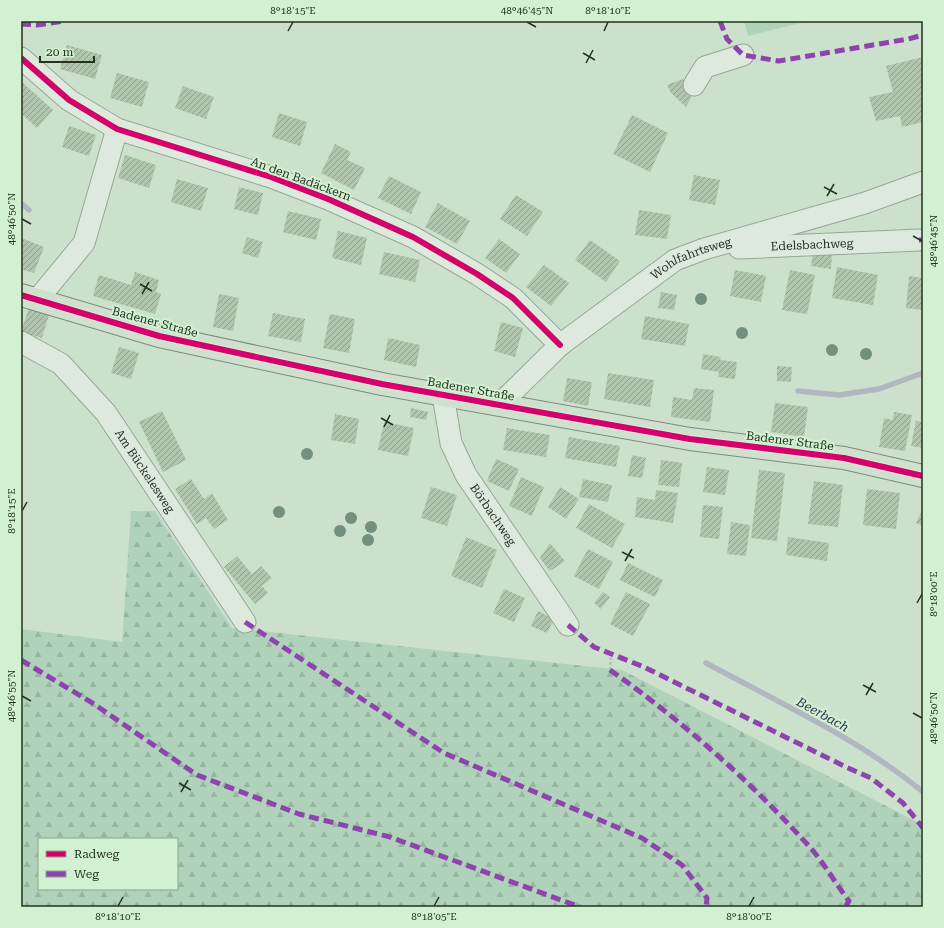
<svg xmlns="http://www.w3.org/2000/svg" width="944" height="928" viewBox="0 0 944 928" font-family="'Roboto Serif',serif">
<defs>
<pattern id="forest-firs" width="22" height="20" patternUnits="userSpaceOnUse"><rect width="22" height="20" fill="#b0d2ba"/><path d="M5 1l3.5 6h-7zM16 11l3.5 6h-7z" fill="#97b59f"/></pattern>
<pattern id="building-hatch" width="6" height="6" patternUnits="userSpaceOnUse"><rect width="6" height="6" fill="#b1c4ad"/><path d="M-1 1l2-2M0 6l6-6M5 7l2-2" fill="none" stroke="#90a08c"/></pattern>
</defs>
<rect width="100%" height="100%" fill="#cce1cc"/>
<path fill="url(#forest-firs)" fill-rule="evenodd" d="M131,511H155L232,628L622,670L923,825V907H21V629L122,642ZM39,839H177V889H39Z"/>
<path fill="#b0d2ba" d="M744,21H809L748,36Z"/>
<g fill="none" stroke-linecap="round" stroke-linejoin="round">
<g stroke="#b1b7c1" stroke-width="5.5">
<path d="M21,203L29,210"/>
<path d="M798,391L839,395L879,389L923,373"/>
<path d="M706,663C780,703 859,739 923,792"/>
</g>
</g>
<g fill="url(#building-hatch)">
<path d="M67,45L102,55L95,79L60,69Z"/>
<path d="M923,57V122L902,127L900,116L876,121L869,97L893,92L886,66Z"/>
<path d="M117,73L149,82L142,107L110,98Z"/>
<path d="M683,79L685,88L694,92L686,107L671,93L667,85Z"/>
<path d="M23,83L53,110L37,128L21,113V86Z"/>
<path d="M183,86L214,97L206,119L175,108Z"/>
<path d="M279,113L307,122L300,146L272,137Z"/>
<path d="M632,115L668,133L650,172L613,154Z"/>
<path d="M69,126L96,135L89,156L62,147Z"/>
<path d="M335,144L351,152L347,160L365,168L354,190L321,173Z"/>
<path d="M125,155L156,165L149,188L118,178Z"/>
<path d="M694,175L720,180L715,205L689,200Z"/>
<path d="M389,176L421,192L411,214L378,198Z"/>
<path d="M177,179L208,188L201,211L171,202Z"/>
<path d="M239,187L263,193L258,215L234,209Z"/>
<path d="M516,195L543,212L527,236L500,219Z"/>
<path d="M438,203L470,221L457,244L425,227Z"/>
<path d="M639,210L671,215L667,239L635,235Z"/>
<path d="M288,211L321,219L316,240L283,232Z"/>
<path d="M338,231L367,238L361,265L332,258Z"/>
<path d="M247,237L263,242L258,258L242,253Z"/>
<path d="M21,238L44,247L34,273L21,269Z"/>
<path d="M499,239L520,254L506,273L485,258Z"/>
<path d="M590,240L620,261L606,282L575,260Z"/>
<path d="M384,252L420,260L415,282L379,274Z"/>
<path d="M813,253L832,255L831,269L811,266Z"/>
<path d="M544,265L569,283L551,306L526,287Z"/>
<path d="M837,267L878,275L873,305L832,298Z"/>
<path d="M735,270L766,276L761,302L730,296Z"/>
<path d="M790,270L815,275L807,314L782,310Z"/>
<path d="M135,272L159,280L156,292L161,294L155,314L93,296L99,275L131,285Z"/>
<path d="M909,276L923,278V310L906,308Z"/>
<path d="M661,292L677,295L674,310L658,308Z"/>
<path d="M219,294L239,298L233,331L213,327Z"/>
<path d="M29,308L49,315L42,338L21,332Z"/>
<path d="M273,313L305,319L301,342L268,336Z"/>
<path d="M330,314L355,319L349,353L323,348Z"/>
<path d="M645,316L689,324L685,346L641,339Z"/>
<path d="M501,322L523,328L515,357L494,351Z"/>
<path d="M388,338L420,345L416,367L384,360Z"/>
<path d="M119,347L139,353L131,379L111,373Z"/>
<path d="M703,354L721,357L720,360L737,362L735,379L718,377L719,372L701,369Z"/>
<path d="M777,366L792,367L791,382L777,381Z"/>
<path d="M608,373L654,380L650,407L604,399Z"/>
<path d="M567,378L592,382L588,406L563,401Z"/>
<path d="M694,388L714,390L710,422L671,417L673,397L692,400Z"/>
<path d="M775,403L808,407L804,437L771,432Z"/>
<path d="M411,408L428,412L426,420L410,417Z"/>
<path d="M162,411L186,460L163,472L139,422Z"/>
<path d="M894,412L912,415L905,451L879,447L884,418L893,420Z"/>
<path d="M335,414L359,419L355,444L331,440Z"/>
<path d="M916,421L923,422V448L911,446Z"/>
<path d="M384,422L414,428L408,456L378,450Z"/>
<path d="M507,428L550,435L546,457L503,450Z"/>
<path d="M569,437L620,446L616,467L565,458Z"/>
<path d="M632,455L646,458L642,478L628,476Z"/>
<path d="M496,459L519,469L509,491L487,481Z"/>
<path d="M661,460L682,463L679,487L658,485Z"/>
<path d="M707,467L729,470L725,495L703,492Z"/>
<path d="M759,470L785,473L777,541L751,538Z"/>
<path d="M521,477L544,487L532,516L509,506Z"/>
<path d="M191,479L204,499L212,493L228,520L214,529L206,518L197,524L175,489Z"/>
<path d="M583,479L612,485L608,502L579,497Z"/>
<path d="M814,481L843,485L838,527L808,524Z"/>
<path d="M431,487L457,495L447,526L421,518Z"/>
<path d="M560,487L579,499L566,519L548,507Z"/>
<path d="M867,489L900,493L896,529L863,525Z"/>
<path d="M656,490L678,493L673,523L635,517L637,497L655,500Z"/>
<path d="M589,504L625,524L612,548L576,528Z"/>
<path d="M703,505L723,507L719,539L700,537Z"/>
<path d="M923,508V526L916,523Z"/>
<path d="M731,522L750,525L746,556L727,554Z"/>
<path d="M466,537L497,550L482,588L451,576Z"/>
<path d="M788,537L829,543L827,561L786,555Z"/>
<path d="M550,543L565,561L550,571L540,558Z"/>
<path d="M588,549L613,562L599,589L574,576Z"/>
<path d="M237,556L252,574L261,566L272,578L262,586L268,593L255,604L224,567Z"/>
<path d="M628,563L663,580L655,597L620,580Z"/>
<path d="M504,589L525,598L514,622L493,613Z"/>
<path d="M603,592L610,597L601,609L594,603Z"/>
<path d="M626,592L650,604L633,636L610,624Z"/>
<path d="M538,611L554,619L547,633L531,626Z"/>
</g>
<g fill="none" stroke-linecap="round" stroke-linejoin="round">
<g stroke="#96a695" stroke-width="23">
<g id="minor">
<path d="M21,58L69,100L117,129L271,177L328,199L413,237L477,274L513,298L560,345"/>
<path d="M694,85L705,67L743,55"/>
<path id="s1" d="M739,248L919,240"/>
<path d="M37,300L84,243L117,129"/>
<path id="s2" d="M21,342L61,364L106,413L245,622"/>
<path id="s3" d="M443,395L451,443L466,475L568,625"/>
<path id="s4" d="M499,405L560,345L675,260L704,249L865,203L923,182"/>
</g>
</g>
<g stroke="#7d8b7c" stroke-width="24">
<path id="major" d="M21,295L159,336L382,384L690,439L844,458L923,476"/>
</g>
<path stroke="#b5c1b4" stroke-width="2.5" stroke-dasharray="3 2" stroke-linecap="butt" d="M610,670L611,654"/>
<use href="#minor" stroke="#dde9dd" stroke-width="21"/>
<use href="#major" stroke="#cfe0cf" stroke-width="22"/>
<g stroke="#8e44ad" stroke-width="5" stroke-dasharray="10 5" stroke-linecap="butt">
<path d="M720,21L727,39L743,55L779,61L908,39L923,35"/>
<path d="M21,24L37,25L64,21"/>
<path d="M919,240H923"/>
<path d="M245,622L444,753L642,838L682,865L707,898L706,907"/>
<path d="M568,625L594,647L644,667L846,767L871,778L903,803L923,828"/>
<path d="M21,660L94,704L197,775L299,814L390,837L580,907"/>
<path d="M610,670C680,719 750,781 808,845C823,861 835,883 849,901L845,907"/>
</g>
<g stroke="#d2f1d3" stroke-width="8">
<g id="cycleway">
<path d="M21,58L69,100L117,129L271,177L328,199L413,237L477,274L513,298L560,345"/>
<path d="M21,295L159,336L382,384L690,439L844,458L923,476"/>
</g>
</g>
<use href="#cycleway" stroke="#d6006c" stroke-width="6"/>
</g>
<g fill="#72907d">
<circle cx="701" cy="299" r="6"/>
<circle cx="742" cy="333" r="6"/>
<circle cx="832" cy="350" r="6"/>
<circle cx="866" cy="354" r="6"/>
<circle cx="307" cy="454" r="6"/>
<circle cx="279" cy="512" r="6"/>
<circle cx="351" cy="518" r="6"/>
<circle cx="371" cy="527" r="6"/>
<circle cx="340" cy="531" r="6"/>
<circle cx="368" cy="540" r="6"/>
</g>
<path fill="none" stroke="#23331f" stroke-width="1.5" d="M527,22L536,27M288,31L293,22M604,31L608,22M583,53L595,60M586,63L593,50M824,187L837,194M827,196L834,184M22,219L31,224M913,236L922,241M140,284L152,291M142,294L149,282M381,418L393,425M384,427L390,415M22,511L27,502M622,552L634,558M625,561L632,549M917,603L922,594M863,685L876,692M866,695L873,683M22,696L31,701M913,713L922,718M179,783L191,790M181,792L188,780M118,906L123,897M434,906L439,897M749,906L754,897"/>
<g text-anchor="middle" stroke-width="4" stroke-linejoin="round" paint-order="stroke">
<g font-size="12" fill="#23331f" stroke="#d2f1d3">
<text transform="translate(301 179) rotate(20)" y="4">An den Badäckern</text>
<text dy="4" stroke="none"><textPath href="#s1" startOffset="73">Edelsbachweg</textPath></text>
<text dy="4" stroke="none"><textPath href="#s4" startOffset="244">Wohlfahrtsweg</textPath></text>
<text transform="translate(155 322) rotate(15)" y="4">Badener Straße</text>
<text transform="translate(471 389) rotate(10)" y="4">Badener Straße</text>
<text transform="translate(790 441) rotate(7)" y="4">Badener Straße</text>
<text dy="4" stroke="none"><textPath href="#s2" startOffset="182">Am Bückelesweg</textPath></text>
<text dy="4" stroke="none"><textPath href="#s3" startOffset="132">Börbachweg</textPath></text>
</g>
<g font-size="13" font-style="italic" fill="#383051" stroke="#d2f1d3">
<text transform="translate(823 714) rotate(29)" y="5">Beerbach</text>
</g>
</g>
<rect width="944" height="928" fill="none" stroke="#d2f1d3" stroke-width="44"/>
<rect x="38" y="838" width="140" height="52" fill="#d2f1d3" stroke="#8ca58b"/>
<rect x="46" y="851" width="20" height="6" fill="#d6006c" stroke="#8ca58b"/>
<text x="74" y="858" font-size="12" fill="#23331f">Radweg</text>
<rect x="46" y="871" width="20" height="6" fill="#8e44ad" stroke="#8ca58b"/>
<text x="74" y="878" font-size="12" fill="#23331f">Weg</text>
<path d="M40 56v6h54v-6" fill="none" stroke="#23331f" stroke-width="2"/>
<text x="46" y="56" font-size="12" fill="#23331f" stroke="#d2f1d3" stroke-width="3" paint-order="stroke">20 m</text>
<rect x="22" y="22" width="900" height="884" fill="none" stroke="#23331f" stroke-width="1.5"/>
<g font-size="10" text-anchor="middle" fill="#23331f">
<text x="293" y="14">8°18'15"E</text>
<text x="527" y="14">48°46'45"N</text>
<text x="608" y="14">8°18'10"E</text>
<text transform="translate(11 219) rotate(-90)" y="4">48°46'50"N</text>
<text transform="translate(933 241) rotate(-90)" y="4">48°46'45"N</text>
<text transform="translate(11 511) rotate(-90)" y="4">8°18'15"E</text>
<text transform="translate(933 594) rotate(-90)" y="4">8°18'00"E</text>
<text transform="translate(11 696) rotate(-90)" y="4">48°46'55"N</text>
<text transform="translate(933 718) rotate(-90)" y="4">48°46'50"N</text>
<text x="118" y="920">8°18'10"E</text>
<text x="434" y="920">8°18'05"E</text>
<text x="749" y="920">8°18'00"E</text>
</g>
</svg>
